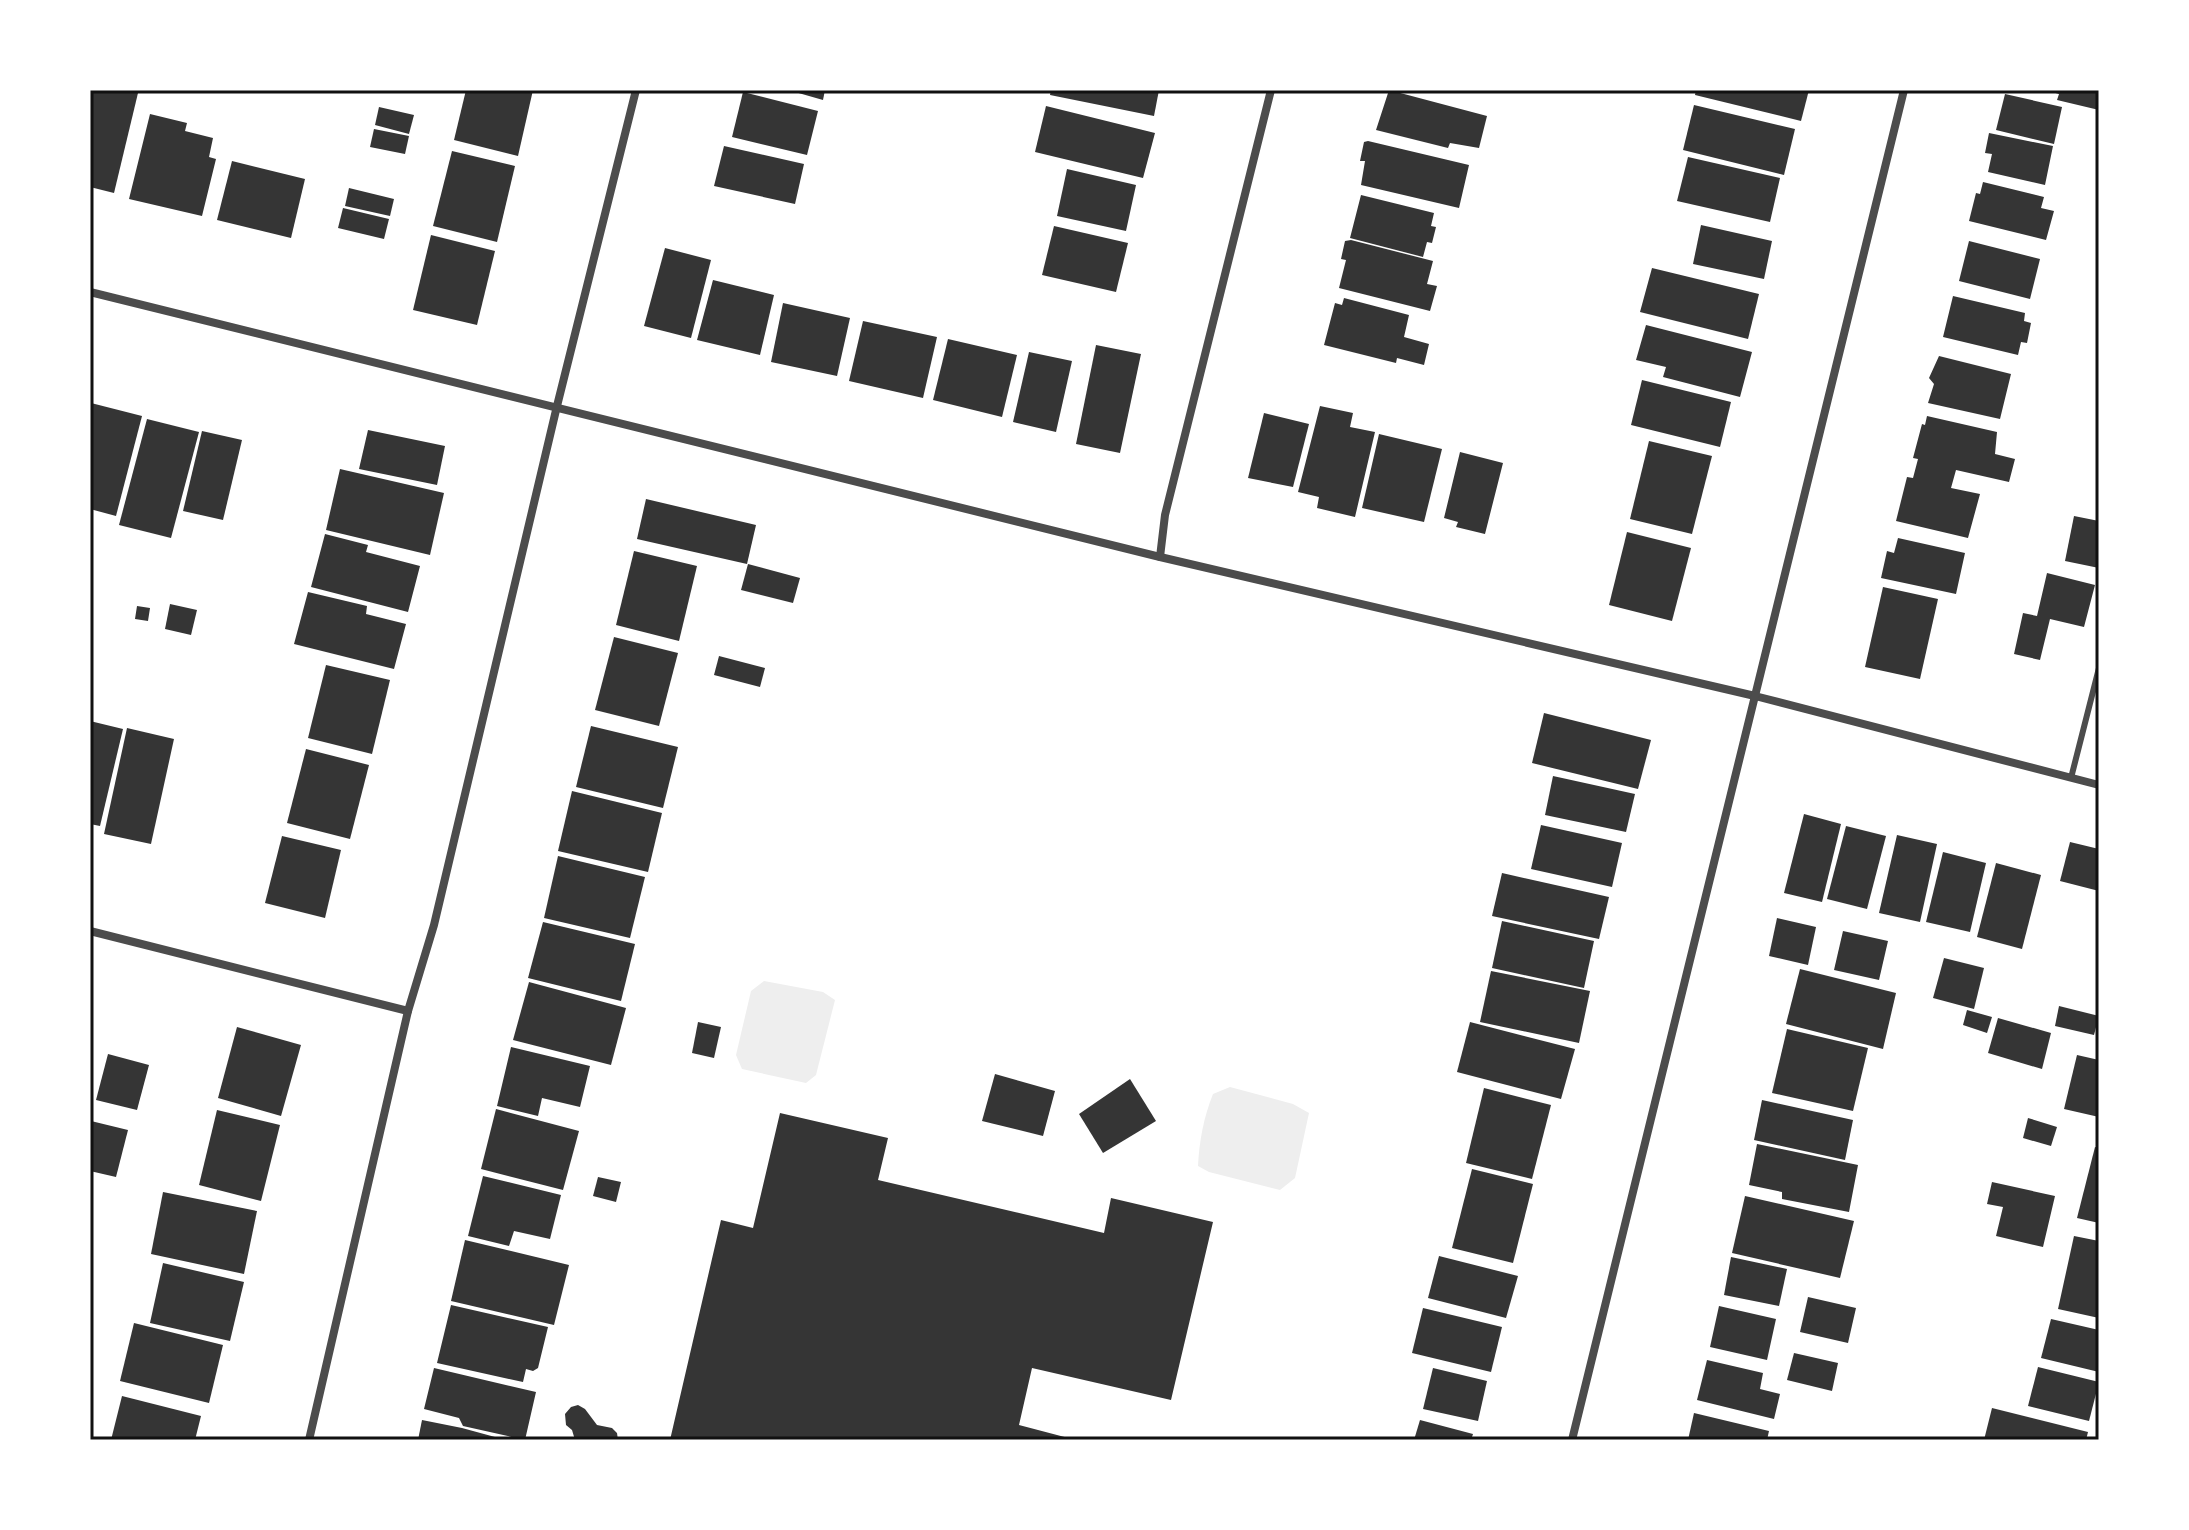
<svg xmlns="http://www.w3.org/2000/svg" width="2189" height="1530" viewBox="0 0 2189 1530" font-family="'Sofia Sans Condensed',sans-serif">
<rect width="100%" height="100%" fill="#fff"/>
<g fill="#eee">
<path d="M764,981L823,992L835,1000L816,1075L806,1083L742,1069L736,1055L751,991Z"/>
<path d="M1230,1087L1293,1104L1309,1113L1295,1178L1280,1190L1209,1172L1198,1166C1199,1142 1204,1116 1213,1094Z"/>
</g>
<g fill="#353535">
<path d="M90,90H126L138,93L114,193L90,187Z"/>
<path d="M466,90H533L518,156L454,140Z"/>
<path d="M788,90H825L823,100Z"/>
<path d="M1051,90H1159L1154,116L1050,95Z"/>
<path d="M1389,90L1487,116L1479,148L1450,143L1448,148L1376,130Z"/>
<path d="M1696,90H1809L1801,121L1695,95Z"/>
<path d="M2045,90H2099V110L2057,100L2059,94Z"/>
<path d="M743,92L818,111L807,155L732,137Z"/>
<path d="M2005,94L2062,107L2054,144L1996,130Z"/>
<path d="M1694,105L1795,129L1784,175L1683,150Z"/>
<path d="M1046,106L1155,133L1143,178L1035,152Z"/>
<path d="M379,107L414,115L409,134L375,125Z"/>
<path d="M150,114L187,123L185,131L213,138L209,157L216,159L202,216L129,199Z"/>
<path d="M374,129L409,136L405,154L370,147Z"/>
<path d="M1989,133L2053,146L2045,185L1988,172L1992,154L1985,153Z"/>
<path d="M1368,141L1469,165L1459,208L1361,185L1365,161H1360L1364,142Z"/>
<path d="M724,146L804,164L795,204L714,186Z"/>
<path d="M452,151L515,166L497,242L433,226Z"/>
<path d="M1688,157L1780,178L1770,222L1677,201Z"/>
<path d="M232,161L305,179L291,238L217,220Z"/>
<path d="M1067,169L1136,185L1126,231L1057,216Z"/>
<path d="M1983,182L2044,197L2041,208L2054,211L2046,240L1969,221L1976,193L1980,194Z"/>
<path d="M349,188L394,199L390,216L345,206Z"/>
<path d="M1361,195L1434,213L1431,226L1436,227L1432,243L1427,242L1423,257L1350,238Z"/>
<path d="M343,208L389,219L384,239L338,228Z"/>
<path d="M1701,225L1772,241L1764,279L1693,264Z"/>
<path d="M1054,226L1128,243L1116,292L1042,275Z"/>
<path d="M431,235L495,251L477,325L413,310Z"/>
<path d="M1351,240L1433,261L1427,284L1437,286L1430,311L1339,288L1346,260L1341,259L1345,241Z"/>
<path d="M1969,241L2040,259L2030,299L1959,281Z"/>
<path d="M665,248L711,260L691,338L644,326Z"/>
<path d="M1652,268L1759,294L1748,339L1640,312Z"/>
<path d="M713,280L774,295L760,355L697,340Z"/>
<path d="M1953,296L2025,313L2024,321L2031,323L2027,343L2021,342L2018,355L1943,337Z"/>
<path d="M1344,298L1409,315L1404,337L1429,344L1424,365L1397,358L1396,363L1324,345L1335,303L1342,305Z"/>
<path d="M783,303L850,318L837,376L771,362Z"/>
<path d="M863,321L937,337L923,398L849,381Z"/>
<path d="M1646,325L1752,352L1740,397L1663,377L1666,367L1636,360Z"/>
<path d="M948,339L1017,355L1002,417L933,400Z"/>
<path d="M1096,345L1141,354L1120,453L1076,444Z"/>
<path d="M1029,352L1072,361L1056,432L1013,422Z"/>
<path d="M1939,356L2011,374L2000,419L1928,403L1934,384L1929,378Z"/>
<path d="M1642,380L1731,402L1720,447L1631,425Z"/>
<path d="M91,403L142,416L116,516L90,509Z"/>
<path d="M1320,406L1353,413L1350,427L1375,432L1355,517L1317,508L1319,497L1298,492Z"/>
<path d="M1264,413L1309,424L1293,487L1248,478Z"/>
<path d="M1927,416L1997,432L1995,454L2015,459L2009,482L1956,470L1951,488L1980,494L1968,538L1896,521L1907,477L1913,478L1918,459L1913,458L1922,424L1925,425Z"/>
<path d="M147,419L199,432L171,538L119,525Z"/>
<path d="M368,430L445,446L437,485L359,469Z"/>
<path d="M202,431L242,440L223,520L183,511Z"/>
<path d="M1379,434L1442,449L1424,522L1362,508Z"/>
<path d="M1649,441L1712,456L1692,534L1630,519Z"/>
<path d="M1460,452L1503,463L1485,534L1456,527L1458,522L1444,518Z"/>
<path d="M340,469L444,493L430,555L326,530Z"/>
<path d="M646,499L756,525L747,564L637,539Z"/>
<path d="M2074,516L2099,521V568L2065,561Z"/>
<path d="M1627,532L1691,548L1672,621L1609,605Z"/>
<path d="M325,534L368,545L366,552L420,566L408,612L311,587Z"/>
<path d="M1898,538L1965,553L1956,594L1881,578L1887,551L1894,553Z"/>
<path d="M634,551L697,566L679,641L616,625Z"/>
<path d="M748,564L800,578L793,603L741,590Z"/>
<path d="M2047,573L2095,585L2084,627L2050,619L2040,660L2014,654L2023,613L2037,616Z"/>
<path d="M1883,587L1938,599L1920,679L1865,667Z"/>
<path d="M308,592L367,606L366,614L406,624L394,669L294,644Z"/>
<path d="M170,604L197,610L191,635L165,629Z"/>
<path d="M137,606L150,608L148,621L135,619Z"/>
<path d="M614,637L678,653L659,726L595,710Z"/>
<path d="M719,656L765,668L760,687L714,675Z"/>
<path d="M326,665L390,680L372,754L308,738Z"/>
<path d="M1544,713L1651,740L1638,789L1532,763Z"/>
<path d="M90,721L123,729L100,826L90,824Z"/>
<path d="M591,726L678,747L663,808L576,787Z"/>
<path d="M127,728L174,739L151,844L104,834Z"/>
<path d="M306,749L369,765L350,839L287,823Z"/>
<path d="M1553,776L1635,794L1626,832L1545,815Z"/>
<path d="M572,791L662,813L648,872L558,851Z"/>
<path d="M1804,814L1841,824L1822,902L1784,893Z"/>
<path d="M1541,825L1622,843L1612,887L1531,869Z"/>
<path d="M1846,826L1886,836L1867,909L1827,899Z"/>
<path d="M1897,835L1937,844L1920,922L1879,913Z"/>
<path d="M282,836L341,850L325,918L265,903Z"/>
<path d="M2070,842L2099,849V891L2060,881Z"/>
<path d="M1943,852L1986,863L1970,932L1926,922Z"/>
<path d="M558,856L645,877L630,938L544,918Z"/>
<path d="M1996,863L2041,875L2022,949L1977,937Z"/>
<path d="M1502,873L1609,897L1599,939L1492,916Z"/>
<path d="M1777,918L1816,927L1808,965L1769,956Z"/>
<path d="M1502,921L1594,941L1584,988L1492,968Z"/>
<path d="M543,922L635,944L621,1001L528,978Z"/>
<path d="M1843,931L1888,941L1879,980L1834,970Z"/>
<path d="M1944,958L1984,968L1974,1009L1933,998Z"/>
<path d="M1800,969L1896,993L1883,1049L1786,1024Z"/>
<path d="M1491,971L1590,991L1579,1043L1480,1022Z"/>
<path d="M529,982L626,1008L611,1065L513,1040Z"/>
<path d="M2059,1006L2099,1016L2094,1035L2055,1026Z"/>
<path d="M1967,1010L1992,1017L1987,1033L1963,1025Z"/>
<path d="M1998,1018L2051,1033L2042,1069L1988,1053Z"/>
<path d="M698,1022L721,1027L714,1058L692,1053Z"/>
<path d="M1470,1022L1575,1049L1561,1099L1457,1072Z"/>
<path d="M237,1027L301,1045L281,1116L218,1098Z"/>
<path d="M1787,1029L1868,1048L1853,1111L1772,1093Z"/>
<path d="M511,1047L590,1066L580,1107L542,1098L538,1116L497,1106Z"/>
<path d="M108,1054L149,1065L137,1110L96,1100Z"/>
<path d="M2077,1055L2099,1060V1117L2064,1109Z"/>
<path d="M995,1074L1055,1091L1043,1136L982,1121Z"/>
<path d="M1130,1079L1156,1121L1103,1153L1079,1114Z"/>
<path d="M1484,1088L1551,1105L1532,1179L1466,1163Z"/>
<path d="M1762,1100L1853,1120L1845,1160L1754,1140Z"/>
<path d="M496,1109L579,1131L563,1190L481,1169Z"/>
<path d="M217,1110L280,1125L261,1201L199,1185Z"/>
<path d="M780,1113L888,1138L878,1180L1104,1233L1111,1198L1213,1222L1171,1400L1032,1368L1019,1425L1076,1440H670L721,1220L753,1228Z"/>
<path d="M2028,1118L2057,1127L2051,1146L2023,1138Z"/>
<path d="M91,1121L128,1130L116,1177L90,1171Z"/>
<path d="M1757,1144L1858,1165L1849,1212L1782,1199V1192L1749,1185Z"/>
<path d="M2095,1147L2099,1148V1223L2077,1218Z"/>
<path d="M1472,1169L1533,1184L1513,1263L1452,1248Z"/>
<path d="M483,1176L561,1195L550,1239L514,1231L509,1246L468,1236Z"/>
<path d="M598,1177L621,1182L616,1202L593,1196Z"/>
<path d="M1992,1182L2055,1196L2043,1247L1996,1236L2003,1207L1987,1204Z"/>
<path d="M163,1192L257,1211L244,1274L151,1254Z"/>
<path d="M1745,1196L1854,1221L1840,1278L1732,1253Z"/>
<path d="M2074,1236L2099,1241V1318L2058,1309Z"/>
<path d="M465,1240L569,1265L554,1325L451,1301Z"/>
<path d="M1439,1256L1518,1276L1506,1318L1428,1298Z"/>
<path d="M1731,1257L1787,1269L1779,1306L1724,1295Z"/>
<path d="M163,1263L244,1282L230,1341L150,1323Z"/>
<path d="M1808,1297L1856,1308L1848,1343L1800,1332Z"/>
<path d="M451,1305L548,1327L538,1368L533,1371L526,1369L523,1382L437,1363Z"/>
<path d="M1719,1306L1776,1319L1767,1360L1710,1347Z"/>
<path d="M1423,1308L1502,1327L1491,1372L1412,1353Z"/>
<path d="M2051,1319L2099,1330V1372L2041,1358Z"/>
<path d="M134,1323L223,1345L209,1403L120,1381Z"/>
<path d="M1794,1353L1838,1363L1832,1391L1787,1380Z"/>
<path d="M1707,1360L1763,1373L1760,1389L1780,1394L1774,1419L1697,1400Z"/>
<path d="M2038,1367L2099,1382L2089,1421L2028,1406Z"/>
<path d="M434,1368L536,1392L525,1440L463,1426L459,1418L424,1409Z"/>
<path d="M1433,1368L1487,1381L1478,1421L1423,1409Z"/>
<path d="M122,1396L201,1416L195,1440H111Z"/>
<path d="M578,1405L585,1409L597,1425L612,1428L617,1433L618,1440H575L572,1430L566,1425L565,1414L571,1407Z"/>
<path d="M1992,1408L2088,1432L2086,1440H1984Z"/>
<path d="M1694,1413L1769,1431L1767,1440H1688Z"/>
<path d="M422,1420L462,1428L506,1440H418Z"/>
<path d="M1420,1420L1473,1434L1471,1440H1414Z"/>
</g>
<g fill="none" stroke-linecap="round" stroke-linejoin="round">
<path stroke="#4c4c4c" stroke-width="6" d="M2071,778L2099,668"/>
<g stroke="#4c4c4c" stroke-width="8">
<path d="M90,292L1160,557L1755,696L2099,785"/>
<path d="M1160,557L1165,515L1271,90"/>
<path d="M90,931L408,1011"/>
<path d="M309,1440L408,1011L434,925L557,406L636,90"/>
<path d="M1572,1440L1904,90"/>
</g>
</g>
<rect width="2189" height="1530" fill="none" stroke="#ffffff" stroke-width="184"/>
<rect x="92" y="92" width="2005" height="1346" fill="none" stroke="#111" stroke-width="3"/>
</svg>
